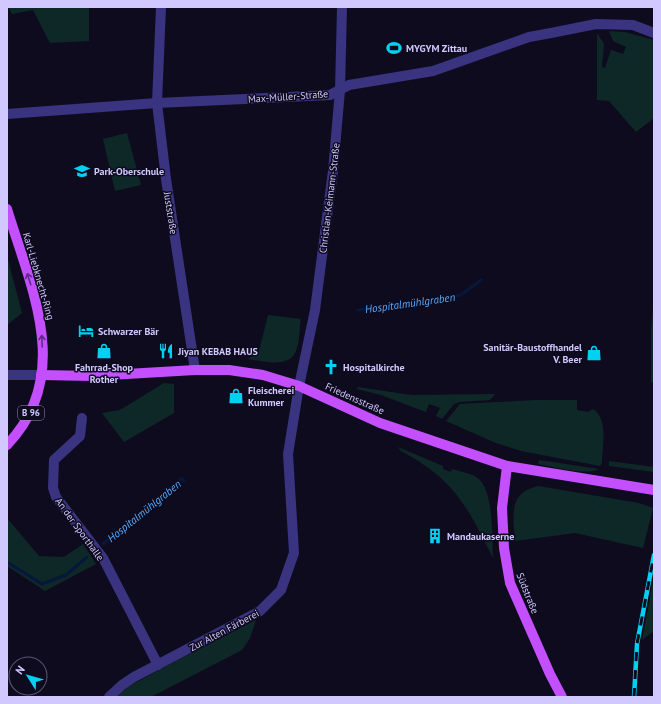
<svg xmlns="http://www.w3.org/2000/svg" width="661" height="704" viewBox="0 0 661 704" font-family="'PT Sans',sans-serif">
<rect width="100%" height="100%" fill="#0f0b1e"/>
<g fill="#0e2828">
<path d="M8,7H89V41L50,43L33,10L12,14Z"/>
<path d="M609,31L625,32L654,40V118L636,132L609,101L597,100V33L604,44L602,67L605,68L611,50L623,54L626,47L613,41Z"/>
<path d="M127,133L141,185L115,191L103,139Z"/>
<path d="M7,256L22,313L7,325Z"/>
<path d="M654,297V381L651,383V331Z"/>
<path d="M268,315L301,319C299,329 300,344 295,353C288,368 261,361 248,359L259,351Z"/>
<path d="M164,383L174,384V413L124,442L102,413L120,410Z"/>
<path d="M357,387L412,395L495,394L490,400L460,402L454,404L442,419L436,416L440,408L429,404L426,412L381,395L357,389Z"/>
<path d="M536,400H577V410L588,412L593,409C609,419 602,447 602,463L600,466L521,451L496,443L446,421L460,404Z"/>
<path d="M398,447L443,466V469L451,472L452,469C461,472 472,473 479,479C494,493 492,539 493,558C467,506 455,480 401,451Z"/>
<path d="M539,460L599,469C586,476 554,467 538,464Z"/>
<path d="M609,461L654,467V472L609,466Z"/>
<path d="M538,486L639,503L653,508L643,548L575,533L515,541C513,516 508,493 538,486Z"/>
<path d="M7,518L39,556L64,557L83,544L96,564L45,591L7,566Z"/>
<path d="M654,577V631L642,640Z"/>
<path d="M256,620L250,638L242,650L151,697H116L128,687L168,665Z"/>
</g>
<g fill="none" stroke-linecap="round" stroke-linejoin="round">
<g stroke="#06173c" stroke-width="3">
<path d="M358,310L461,295L481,280"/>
<path d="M103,544L182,478L184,481"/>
<path d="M7,562L42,584L66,575L87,557"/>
</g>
<g stroke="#393380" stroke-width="10">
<path d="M161,7L157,103L166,179L195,370"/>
<path d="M7,114L157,103L330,95L349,85L433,71L529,37L551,33L596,24L633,25L654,33"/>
<path d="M7,375H41"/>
<path d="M82,418L80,436L54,460L53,488L56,497L103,558L158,665"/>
<path d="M109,697L122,685L134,677L260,611L281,590L294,553L288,454L299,386L315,310L333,171L340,90L342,7"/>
</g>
<g stroke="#c44fff" stroke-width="10">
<path d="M7,209C31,288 74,375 7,445"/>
<path d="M41,375L92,376L195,370H229L263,375L299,386L380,423L507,466L654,490"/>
<path d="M507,466L502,508L504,548L510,583L550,674L562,697"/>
</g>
<g stroke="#00d1f3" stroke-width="4.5">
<path id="rail" d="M634,697L637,644L654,555"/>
</g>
<use href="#rail" stroke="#0f0b1e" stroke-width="3" stroke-dasharray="9" stroke-linecap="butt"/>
</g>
<defs><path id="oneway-shaft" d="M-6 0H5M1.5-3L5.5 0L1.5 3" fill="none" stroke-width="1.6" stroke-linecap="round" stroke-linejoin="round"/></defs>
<g stroke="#602a83">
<use href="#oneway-shaft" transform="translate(29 279) rotate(-107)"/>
<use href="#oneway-shaft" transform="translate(42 341) rotate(-92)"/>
</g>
<defs>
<g id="stadium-bare" transform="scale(1.2)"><path d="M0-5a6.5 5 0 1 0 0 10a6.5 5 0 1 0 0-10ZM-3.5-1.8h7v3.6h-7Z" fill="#00d1f3" stroke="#0f0b1e" stroke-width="2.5" paint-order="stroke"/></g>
<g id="school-bare" transform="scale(1.2)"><path d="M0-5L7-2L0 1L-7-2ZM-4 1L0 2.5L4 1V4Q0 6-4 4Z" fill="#00d1f3" stroke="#0f0b1e" stroke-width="2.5" paint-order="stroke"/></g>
<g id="hotel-bare" transform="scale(1.2)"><path d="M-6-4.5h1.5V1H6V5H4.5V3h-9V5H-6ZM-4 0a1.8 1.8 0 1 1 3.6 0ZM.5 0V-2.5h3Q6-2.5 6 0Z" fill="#00d1f3" stroke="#0f0b1e" stroke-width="2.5" paint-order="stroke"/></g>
<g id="shop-bare" transform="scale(1.2)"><path d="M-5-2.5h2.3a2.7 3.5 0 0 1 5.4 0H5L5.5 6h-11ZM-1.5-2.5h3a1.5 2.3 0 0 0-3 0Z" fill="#00d1f3" stroke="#0f0b1e" stroke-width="2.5" paint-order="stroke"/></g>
<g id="restaurant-bare" transform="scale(1.2)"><path d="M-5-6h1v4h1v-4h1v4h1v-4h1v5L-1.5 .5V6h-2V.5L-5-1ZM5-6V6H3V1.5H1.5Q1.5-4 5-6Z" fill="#00d1f3" stroke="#0f0b1e" stroke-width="2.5" paint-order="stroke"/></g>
<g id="church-bare" transform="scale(1.2)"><path d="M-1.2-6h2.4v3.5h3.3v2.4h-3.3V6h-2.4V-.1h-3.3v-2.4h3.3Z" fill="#00d1f3" stroke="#0f0b1e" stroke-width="2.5" paint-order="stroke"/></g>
<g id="building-bare" transform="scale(1.2)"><path d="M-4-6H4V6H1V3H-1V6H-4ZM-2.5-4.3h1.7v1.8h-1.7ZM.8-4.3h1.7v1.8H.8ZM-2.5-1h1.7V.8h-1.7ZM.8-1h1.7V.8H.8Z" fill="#00d1f3" stroke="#0f0b1e" stroke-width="2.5" paint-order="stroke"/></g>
</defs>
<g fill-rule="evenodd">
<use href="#stadium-bare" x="394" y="48"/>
<use href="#school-bare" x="82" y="171"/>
<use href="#hotel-bare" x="86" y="331"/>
<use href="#shop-bare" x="104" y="351"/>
<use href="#restaurant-bare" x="166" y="351"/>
<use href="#shop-bare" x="594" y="353"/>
<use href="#church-bare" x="331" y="367"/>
<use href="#shop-bare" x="236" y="396"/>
<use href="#building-bare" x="435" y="536"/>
</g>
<g text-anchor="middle" stroke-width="3" stroke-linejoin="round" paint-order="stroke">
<rect fill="#0f0b1e" stroke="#968fbc" stroke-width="1" x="18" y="406" width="26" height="14" rx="3"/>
<g font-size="9" font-weight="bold" fill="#d0c8ff">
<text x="31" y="416">B 96</text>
</g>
<g font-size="10" font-weight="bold" fill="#d0c8ff" stroke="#0f0b1e" text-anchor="start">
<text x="406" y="52">MYGYM Zittau</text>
<text x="94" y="175">Park-Oberschule</text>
<text x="98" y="335">Schwarzer Bär</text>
<text x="582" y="351" text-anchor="end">Sanitär-Baustoffhandel<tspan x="582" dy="12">V. Beer</tspan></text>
<text x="178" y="355">Jiyan KEBAB HAUS</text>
<text x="104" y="371" text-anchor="middle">Fahrrad-Shop<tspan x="104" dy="12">Rother</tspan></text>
<text x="343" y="371">Hospitalkirche</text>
<text x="248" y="394">Fleischerei<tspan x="248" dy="12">Kummer</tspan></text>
<text x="447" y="540">Mandaukaserne</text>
</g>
<g font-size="10" fill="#d0c8ff" stroke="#0f0b1e">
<text transform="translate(288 96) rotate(-4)" y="4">Max-Müller-Straße</text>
<text transform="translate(329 198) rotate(-83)" y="4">Christian-Keimann-Straße</text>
<text transform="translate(171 213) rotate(81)" y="4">Juststraße</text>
<text transform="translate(39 276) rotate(74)" y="4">Karl-Liebknecht-Ring</text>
<text transform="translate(355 398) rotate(24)" y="4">Friedensstraße</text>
<text transform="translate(80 529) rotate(54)" y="4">An der Sporthalle</text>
<text transform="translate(528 593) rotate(68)" y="4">Südstraße</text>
<text transform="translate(224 630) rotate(-28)" y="4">Zur Alten Färberei</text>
</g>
<g font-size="11" font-style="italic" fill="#56aaff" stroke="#0f0b1e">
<text transform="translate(410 303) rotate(-8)" y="4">Hospitalmühlgraben</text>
<text transform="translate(144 511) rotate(-39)" y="4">Hospitalmühlgraben</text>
</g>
</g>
<rect width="661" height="704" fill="none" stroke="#d0c8ff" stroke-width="16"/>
<g transform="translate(28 676) rotate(307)"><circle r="19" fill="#0f0b1e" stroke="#5c5778"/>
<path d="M0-3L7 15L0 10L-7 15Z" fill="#00d1f3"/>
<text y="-6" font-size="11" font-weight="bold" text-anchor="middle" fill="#d0c8ff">N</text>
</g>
</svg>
